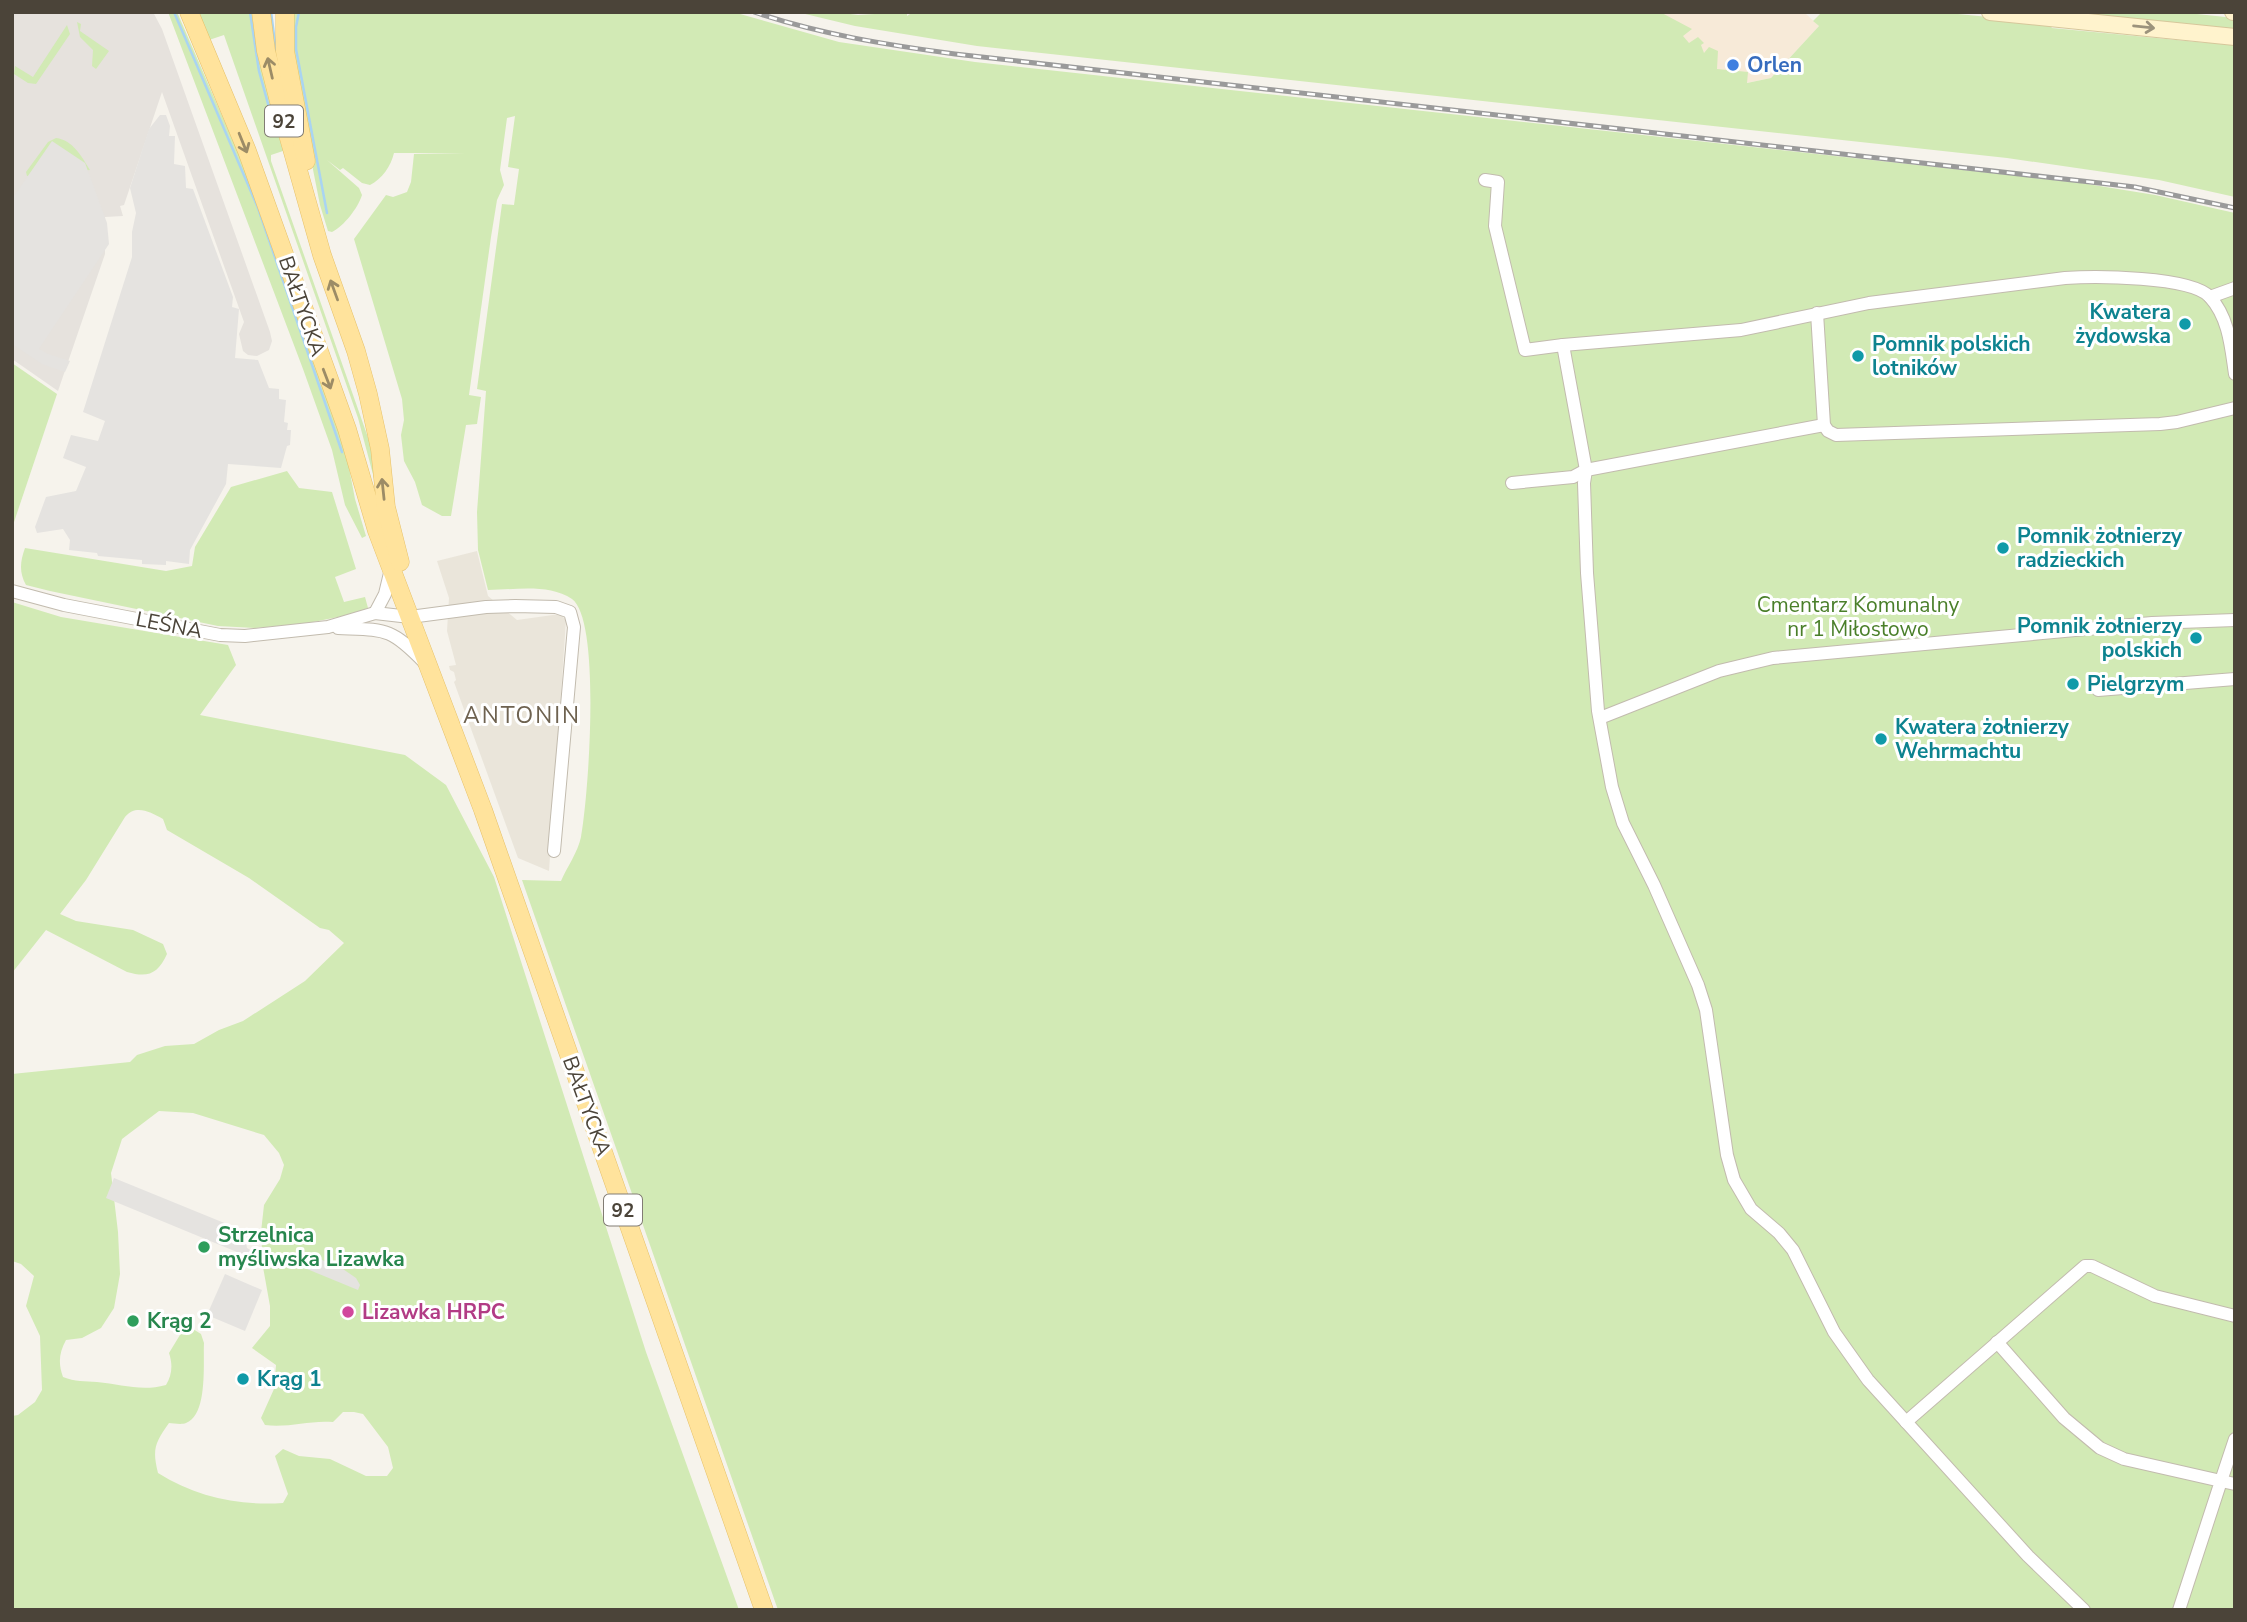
<svg xmlns="http://www.w3.org/2000/svg" width="2247" height="1622" viewBox="0 0 2247 1622" font-family="'Nunito Sans',sans-serif">
<rect width="100%" height="100%" fill="#f6f3ec"/>
<path fill="#eae5da" d="M477,551L488,596L517,620L560,614L566,620L549,871L518,858L454,682L456,680L454,672L450,670L449,666L456,665L447,631L449,598L437,561Z"/>
<path fill="#f7ead8" d="M1654,12H1781L1806,14L1819,26L1771,78L1746,83H1725Z"/>
<path fill="#e6e2dd" d="M12,12H153L162,29L270,332L272,341L269,350L257,356L248,355L243,351L239,334L244,322L162,92L124,205L120,206L123,216L105,217V254L58,391L12,359Z"/>
<g fill="#d2eab5" fill-rule="evenodd">
<path d="M168,12H177L246,171L346,452L355,499L366,536L362,538L345,505L332,450L303,369Z"/>
<path d="M196,12H255L285,155L283,151L271,155V161L372,449L375,482L358,418L224,35L209,40Z"/>
<path d="M290,12H733L839,42L975,62L2081,183L2155,195L2235,213V1610H778L522,880L561,881C567,867 578,852 581,837C588,800 602,621 572,599C548,583 514,590 488,590L478,550L477,512L486,391L477,389L502,204L514,205L519,169L508,167L515,116L507,118L500,170L504,185L497,200L491,237L469,395L481,397L477,424L466,425L451,516H442L422,505L415,482L404,461L401,435L404,420L402,399L354,239L386,195L393,197L407,192L411,182L414,154L465,153H394C391,166 382,179 370,185L362,183L343,168L340,170L327,160L359,188L362,195C358,208 344,226 332,232L328,231L320,205L290,53Z"/>
<path d="M797,12H835L858,15L907,12V16L913,12H1660L1692,29L1683,36L1689,43L1698,37L1704,43L1701,45L1704,53L1709,47L1718,51L1717,69L1748,72L1747,83L1771,78L1819,26L1813,21L1822,12L1958,14L2048,23L2052,28L2208,43L2211,39L2235,45V197L2159,180L2007,158L977,46L855,26Z"/>
<path d="M2178,12L2235,18V31L2049,13Z"/>
<path d="M77,22L81,24L80,31L109,51L96,69L92,66L93,50L80,37Z"/>
<path d="M67,25L70,34L36,84L28,83L14,74L15,66L33,77Z"/>
<path d="M56,138C73,140 82,157 90,170L27,176L26,172L48,142Z"/>
<path d="M12,363L57,394L12,528Z"/>
<path d="M287,471L299,488L332,492L356,569L335,577L344,602L365,597L368,608L348,615L303,624L255,628L218,626L50,591L26,585C19,572 20,562 25,548L166,571L192,566L195,547L231,487Z"/>
<path d="M12,602L61,617L228,645L236,665L200,715L405,755L446,785L494,877L646,1352L739,1610H12V1416L18,1415L35,1402L42,1390L40,1336L26,1306L34,1276L21,1264L12,1261V1074L130,1062L137,1055L165,1046L194,1044L219,1030L243,1021L305,981L344,943L329,930L320,928L249,878L167,830L163,819C150,812 136,804 125,817L86,880L60,914L76,921L133,930L163,944L167,954C158,974 148,978 127,972L46,930L12,973ZM159,1111L193,1113L264,1135L279,1153L284,1165L280,1179L264,1205L261,1232L263,1267L270,1306V1326L252,1348L276,1365L274,1389L261,1418L265,1425C289,1428 309,1420 333,1422L343,1412H354L363,1414L388,1447L393,1468L387,1476H366L330,1459L299,1456L283,1449L275,1456L288,1494L283,1503C239,1506 196,1497 158,1473C152,1449 155,1443 169,1423C173,1423 181,1425 186,1423C208,1415 203,1363 204,1343L201,1334L193,1329L183,1330L169,1353C173,1365 172,1375 166,1385C141,1392 121,1384 97,1382C85,1381 75,1382 63,1377C58,1363 59,1353 66,1340L82,1338L101,1328L114,1308L120,1274L118,1232L111,1173L122,1139Z"/>
</g>
<g fill="#e5e3e0">
<path d="M160,115H166L170,126L169,136H175L174,164L185,166L186,188L193,189L233,297L232,307L239,309L235,358L258,360L269,388L279,389V399L286,400L284,422L288,423L287,430H291L290,445L287,446L281,468L228,464L226,484L190,550L189,564L166,561V565L142,564V560L98,556L97,553L69,550L70,540L63,529L37,533L35,527L46,497L76,491L86,467L63,458L71,435L98,441L105,421L83,412L132,257V232L136,213L130,188L149,129Z"/>
<path d="M52,141L85,163L107,223L109,244L39,349L48,354L70,361L65,372L42,364L12,344V199Z"/>
<path d="M114,1178L244,1231L247,1248L252,1251L249,1257L106,1198Z"/>
<path d="M312,1256L340,1267L356,1278L360,1285L358,1290L307,1269Z"/>
<path d="M225,1274L262,1290L245,1331L207,1315Z"/>
</g>
<g fill="none" stroke-linecap="round" stroke-linejoin="round">
<g stroke="#a9d4f2" stroke-width="2.5">
<path d="M174,12L258,208L342,452"/>
<path d="M250,12L259,71L273,122"/>
<path d="M271,12L276,51"/>
<path d="M299,12L296,27V49L327,213"/>
</g>
<g stroke="#c2bbae" stroke-width="14">
<g id="street">
<path d="M1485,180L1498,182L1495,226L1525,350L1563,345"/>
<path d="M2210,297L2235,288"/>
<path d="M1817,313L1824,425L1828,431L1836,435L2160,424L2177,422L2235,408"/>
<path d="M1512,483L1573,477L1586,470L1824,425"/>
<path d="M12,591L64,605L220,635L245,636L328,627L375,613L410,617L486,607L515,606L556,607L570,612L574,627L554,851"/>
<path d="M375,613L385,594L391,569"/>
<path d="M338,628C386,630 390,627 424,662"/>
<path d="M2098,690L2235,679"/>
<path d="M1600,718L1719,671L1773,658L2152,623L2235,620"/>
<path d="M1997,1342L2064,1418L2100,1448L2124,1459L2221,1481L2179,1610"/>
<path d="M1906,1422L2085,1266H2092L2155,1296L2235,1316"/>
<path d="M2235,1439L2221,1481L2235,1484"/>
<path d="M2084,1610L2028,1556L1868,1380L1834,1332L1793,1250L1779,1233L1751,1209L1734,1180L1727,1155L1706,1010L1698,985L1654,885L1623,823L1612,787L1598,711L1587,573L1584,483L1586,470L1563,345L1741,330L1869,303L2065,278C2094,276 2191,276 2210,297C2229,318 2231,347 2235,374"/>
</g>
</g>
<g stroke="#d6c79b" stroke-width="18">
<g id="secondary">
<path d="M1990,12L2235,37"/>
<path d="M2233,12H2235"/>
</g>
</g>
<g stroke="#e6c16a" stroke-width="19">
<g id="primary">
<path d="M189,12L247,151L347,429L377,531L483,810L764,1610"/>
<path d="M261,12L266,51L283,117L322,255L356,351L368,394L380,449L386,507L400,562"/>
<path d="M285,12V51L306,161"/>
</g>
</g>
<use href="#street" stroke="#fff" stroke-width="12"/>
<use href="#secondary" stroke="#fff3cd" stroke-width="16"/>
<use href="#primary" stroke="#ffe39c" stroke-width="18"/>
<g stroke="#9a9a9a" stroke-width="5">
<path id="rail" d="M754,12C819,34 887,45 955,54L2135,187L2235,208"/>
</g>
<use href="#rail" stroke="#fff" stroke-width="2.5" stroke-dasharray="8" stroke-linecap="butt"/>
</g>
<defs><path id="oneway-shaft" d="M-6 0H5M1.5-3L5.5 0L1.5 3" fill="none" stroke-width="1.6" stroke-linecap="round" stroke-linejoin="round" transform="scale(1.75)"/></defs>
<use stroke="#9c937c" href="#oneway-shaft" transform="translate(2144 27) rotate(6)"/>
<g stroke="#9c8c66">
<use href="#oneway-shaft" transform="translate(270 68) rotate(-103)"/>
<use href="#oneway-shaft" transform="translate(243 143) rotate(68)"/>
<use href="#oneway-shaft" transform="translate(334 290) rotate(-110)"/>
<use href="#oneway-shaft" transform="translate(327 379) rotate(69)"/>
<use href="#oneway-shaft" transform="translate(383 489) rotate(-96)"/>
</g>
<circle fill="#3f7fe0" stroke="#fff" stroke-width="2.5" cx="1733" cy="65" r="7"/>
<g fill="#0f9aa8" stroke="#fff" stroke-width="2.5">
<circle cx="2185" cy="324" r="7"/>
<circle cx="1858" cy="356" r="7"/>
<circle cx="2003" cy="548" r="7"/>
<circle cx="2196" cy="638" r="7"/>
<circle cx="2073" cy="684" r="7"/>
<circle cx="1881" cy="739" r="7"/>
<circle cx="243" cy="1379" r="7"/>
</g>
<g fill="#2e9e5b" stroke="#fff" stroke-width="2.5">
<circle cx="204" cy="1247" r="7"/>
<circle cx="133" cy="1321" r="7"/>
</g>
<circle fill="#d1479c" stroke="#fff" stroke-width="2.5" cx="348" cy="1312" r="7"/>
<g text-anchor="middle" stroke-width="6" stroke-linejoin="round" paint-order="stroke">
<g fill="#fff" stroke="#817c74" stroke-width="2">
<rect x="265" y="105.5" width="38" height="31" rx="5"/>
<rect x="604" y="1194.5" width="38" height="31" rx="5"/>
</g>
<g font-size="19" font-weight="bold" fill="#4b4439">
<text x="284" y="128">92</text>
<text x="623" y="1217">92</text>
</g>
<g font-size="21" font-weight="bold" fill="#366cbe" stroke="#fff" text-anchor="start">
<text x="1747" y="72">Orlen</text>
</g>
<g font-size="21" fill="#4b4439" stroke="#fff">
<text transform="translate(302 306) rotate(71)" y="7">BAŁTYCKA</text>
<text transform="translate(169 625) rotate(11)" y="7">LEŚNA</text>
<text transform="translate(587 1106) rotate(70)" y="7">BAŁTYCKA</text>
</g>
<g font-size="21" font-weight="bold" fill="#0d838f" stroke="#fff" text-anchor="start">
<text x="2171" y="319" text-anchor="end">Kwatera<tspan x="2171" dy="24">żydowska</tspan></text>
<text x="1872" y="351">Pomnik polskich<tspan x="1872" dy="24">lotników</tspan></text>
<text x="2017" y="543">Pomnik żołnierzy<tspan x="2017" dy="24">radzieckich</tspan></text>
<text x="2182" y="633" text-anchor="end">Pomnik żołnierzy<tspan x="2182" dy="24">polskich</tspan></text>
<text x="2087" y="691">Pielgrzym</text>
<text x="1895" y="734">Kwatera żołnierzy<tspan x="1895" dy="24">Wehrmachtu</tspan></text>
<text x="257" y="1386">Krąg 1</text>
</g>
<g font-size="21" fill="#4a7f2a" stroke="#fff">
<text x="1858" y="612">Cmentarz Komunalny<tspan x="1858" dy="24">nr 1 Miłostowo</tspan></text>
</g>
<g font-size="21" font-weight="bold" fill="#27864d" stroke="#fff" text-anchor="start">
<text x="218" y="1242">Strzelnica<tspan x="218" dy="24">myśliwska Lizawka</tspan></text>
<text x="147" y="1328">Krąg 2</text>
</g>
<g font-size="21" font-weight="bold" fill="#b23c85" stroke="#fff" text-anchor="start">
<text x="362" y="1319">Lizawka HRPC</text>
</g>
<g font-size="23" letter-spacing="2" fill="#6e6250" stroke="#fff">
<text x="522" y="723">ANTONIN</text>
</g>
</g>
<rect width="2247" height="1622" fill="none" stroke="#4b4439" stroke-width="28"/>
</svg>
